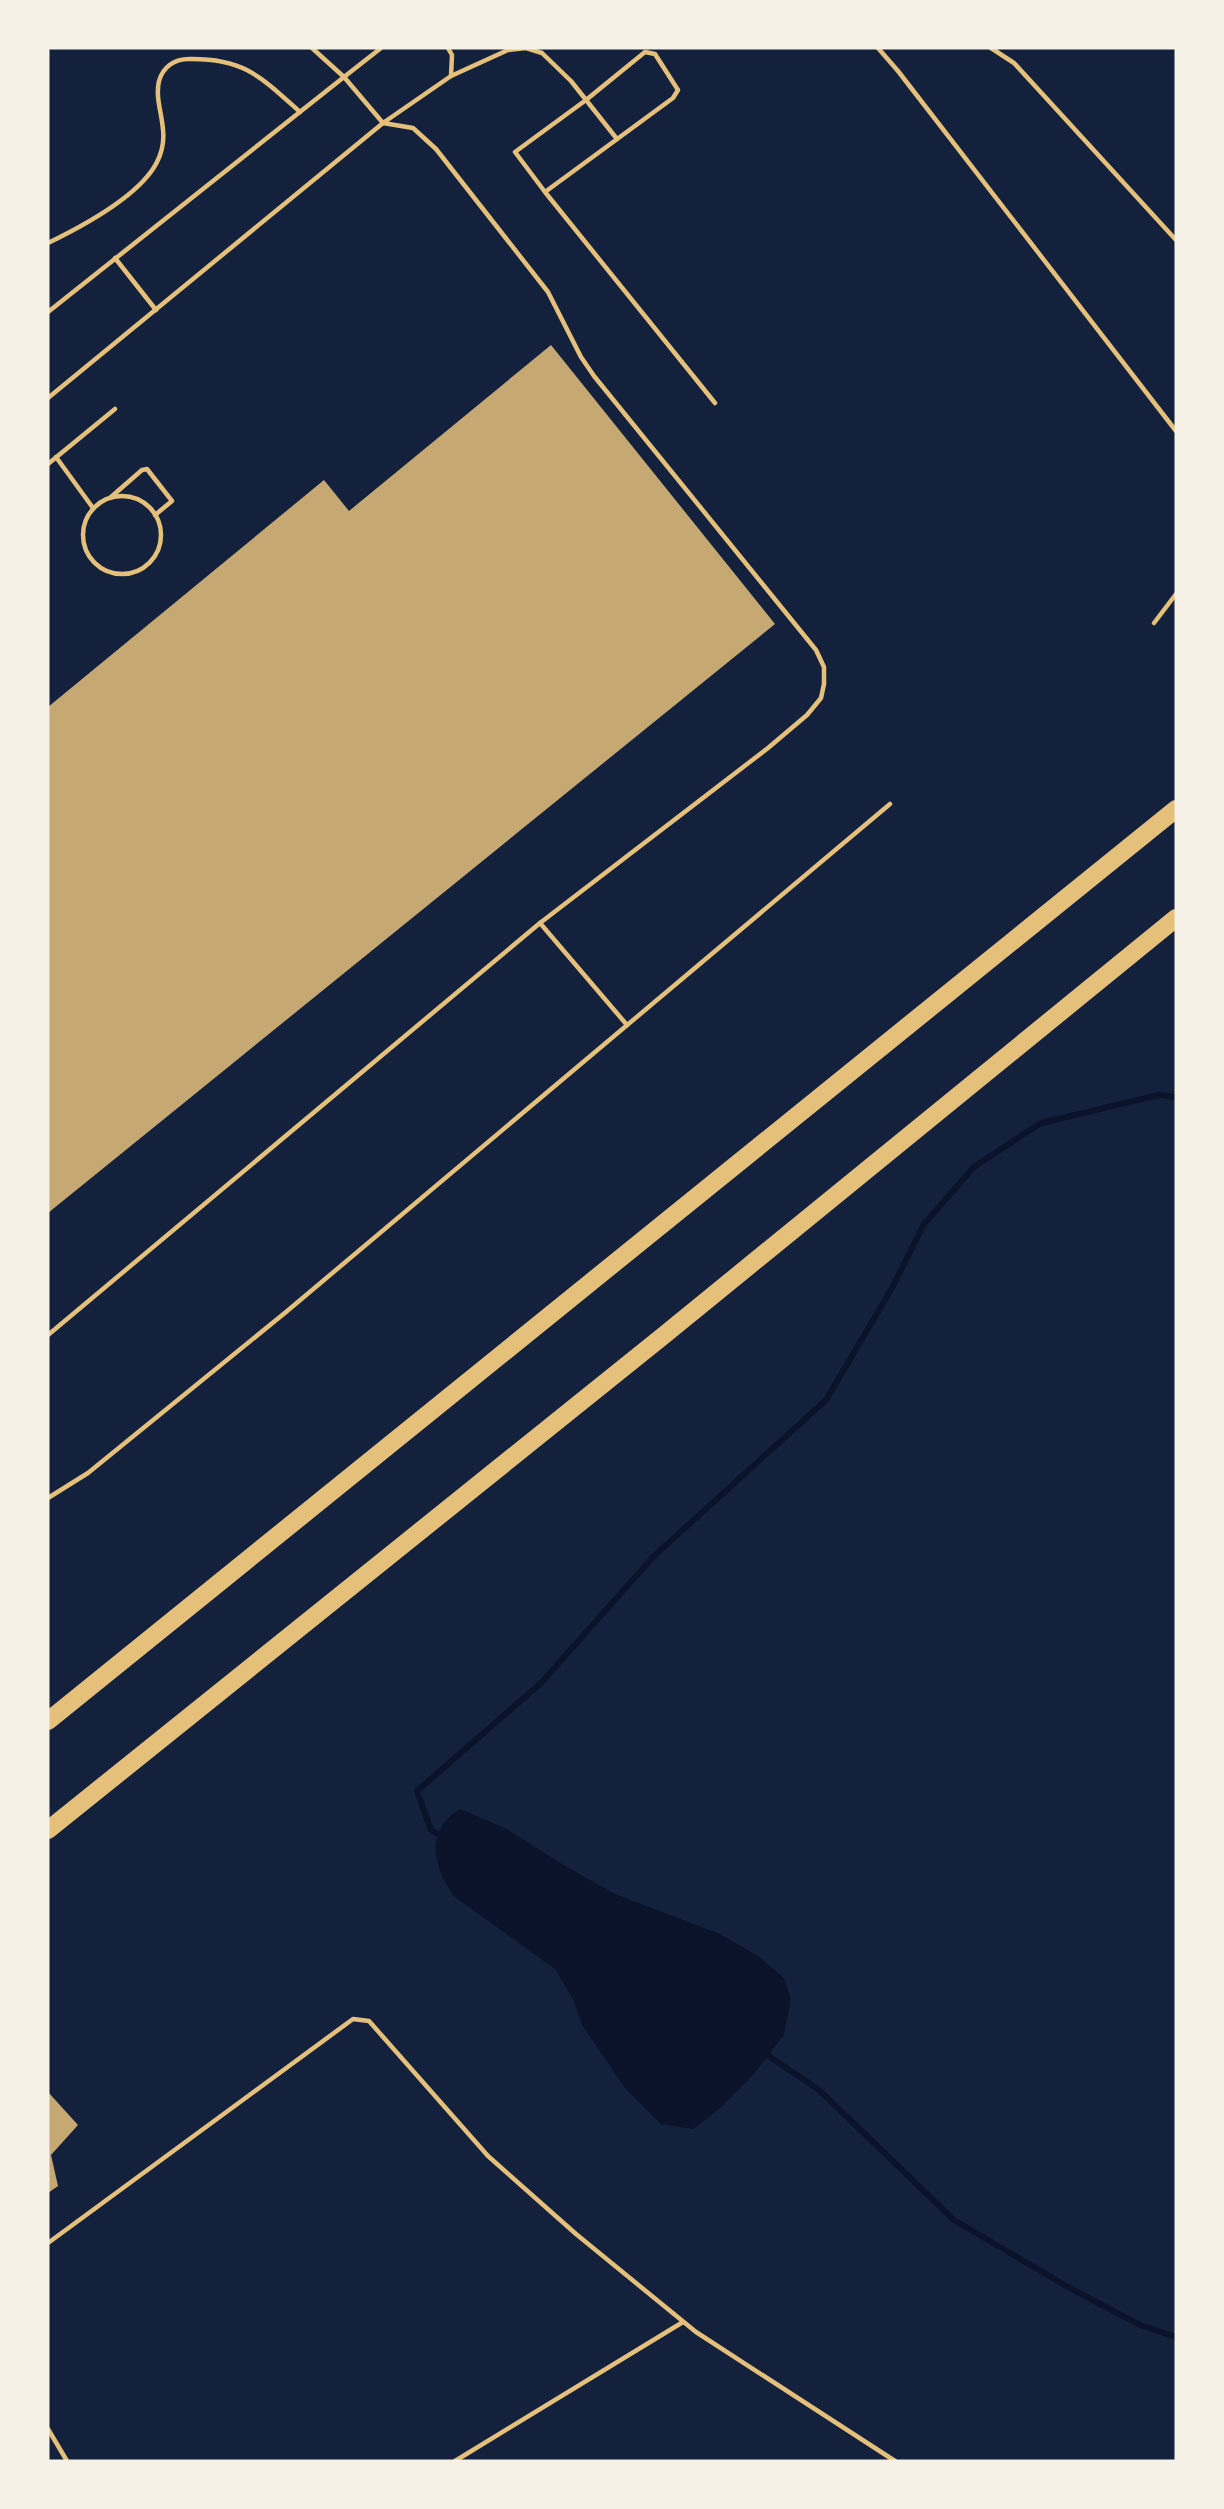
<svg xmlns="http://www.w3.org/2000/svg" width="1224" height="2509" viewBox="0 0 1224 2509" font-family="'Work Sans',sans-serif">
<rect width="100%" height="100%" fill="#14213d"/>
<path fill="#0b132b" d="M460,1809L507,1829L560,1863L615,1894L720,1934L758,1956L784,1978L791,1999L784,2035L753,2075L718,2110L693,2129L661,2124L624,2087L582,2025L573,1999L555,1969L455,1897C433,1869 424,1830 460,1809Z"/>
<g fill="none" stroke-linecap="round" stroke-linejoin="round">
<g stroke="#0b132b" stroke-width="6">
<path d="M444,1838L431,1830L417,1791L541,1683L654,1556L826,1400L892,1288L924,1224L974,1167L1041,1123L1159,1095L1176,1097"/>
<path d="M761,2051L818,2089L954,2220L1068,2287L1140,2325L1176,2337"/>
</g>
</g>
<g fill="#c6a872">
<path d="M551,345L775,624L48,1213V707L324,480L349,511Z"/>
<path d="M48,2092L78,2125L51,2155L58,2186L48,2193Z"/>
</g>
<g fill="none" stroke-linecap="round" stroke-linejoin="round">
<g stroke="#e5c07b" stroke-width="4.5">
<path d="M878,48L898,71L1176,431"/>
<path d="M991,48L1014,63L1176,240"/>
<path d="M451,76L508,50L526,48L542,53L571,81L617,139"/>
<path d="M545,192L673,98L678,90L655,54L645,52L586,100L515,152L545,192L715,403"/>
<path d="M48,243C81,227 140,196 157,162C173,131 153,107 159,81C163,67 174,59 189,59C244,58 261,77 300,112"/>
<path d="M115,258L156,310"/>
<path d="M48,312L344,77L312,48"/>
<path d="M48,398L383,123L451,76L452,55L448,48"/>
<path d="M56,457L93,508"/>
<path d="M48,464L115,409"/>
<circle cx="122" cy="535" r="39"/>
<path d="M111,497L142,470L147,469L172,501L155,515"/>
<path d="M1154,623L1176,594"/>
<path d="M540,923L627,1025"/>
<path d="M48,1335L540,923L768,748L807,715L821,698L824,684V667L816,650L594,376L581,357L548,292L436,149L413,128L383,123L344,77L381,48"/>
<path d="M48,1498L88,1473L286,1312L890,804"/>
<path d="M48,2243L353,2019L369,2021L488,2156L576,2234L696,2332L895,2461"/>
<path d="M48,2429L67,2461"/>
<path d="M455,2461L683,2322"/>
</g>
<g stroke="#e5c07b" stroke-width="18">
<path d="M48,1721L1176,809"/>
<path d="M48,1830L663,1336L1176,918"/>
</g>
</g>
<rect width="1224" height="2509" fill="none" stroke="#f6f1e7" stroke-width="99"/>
</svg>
